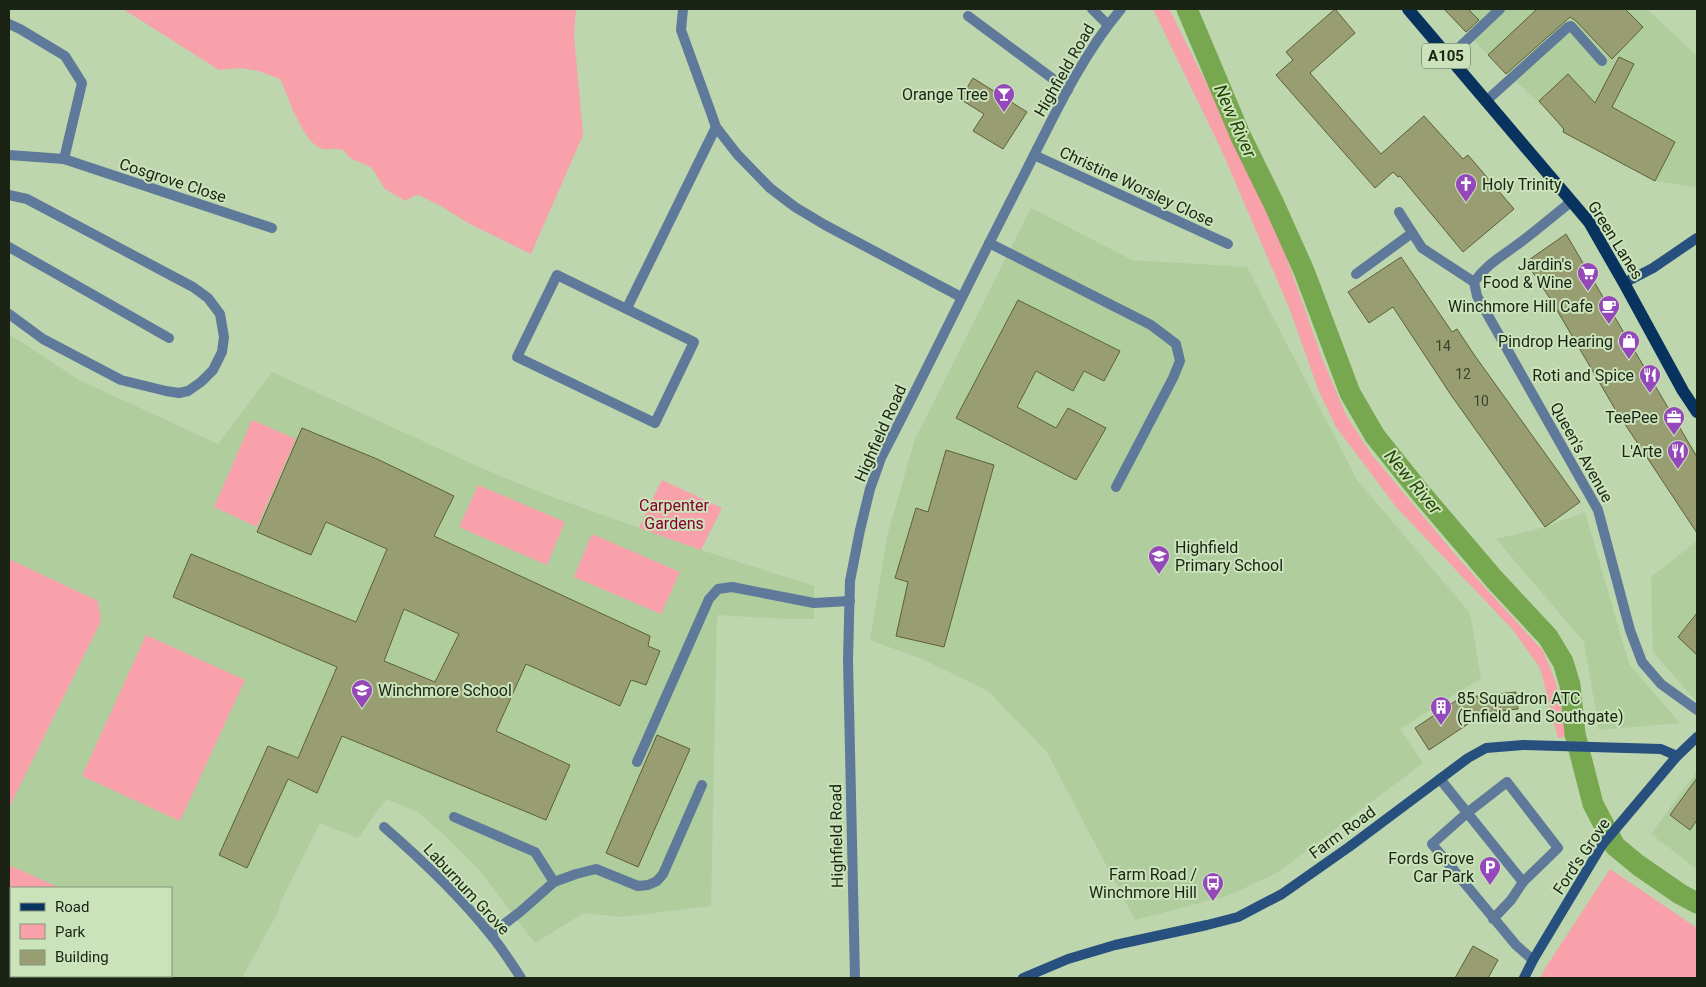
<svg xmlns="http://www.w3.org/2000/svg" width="1706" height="987" viewBox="0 0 1706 987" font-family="Roboto,sans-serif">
<rect width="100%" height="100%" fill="#bdd6ad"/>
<g fill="#b0cd9e" fill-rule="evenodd">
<path d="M1446,9H1647L1697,56V187L1655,181L1563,132L1555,118L1488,55L1466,33Z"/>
<path d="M1031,208L1132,260L1247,267L1357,480L1470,613L1481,678L1400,729L1423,763L1278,872L1230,895L1135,920L1047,752L988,691L922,659L870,640L887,537L915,439Z"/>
<path d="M9,334L79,380L218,444L272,372L477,466L544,494L701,550L814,586V619H786L717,615L711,906L621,917L584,913L535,943L479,870L442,833L418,812L386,799L358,838L320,823L280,903L279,910L242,978H9ZM11,888H171V976H11Z"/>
<path d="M1585,512L1629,664L1680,723L1599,730L1584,642L1496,539L1545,527Z"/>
<path d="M1697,541V702L1653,652L1651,577Z"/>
<path d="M1697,771V869L1651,834Z"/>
</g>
<g fill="#f8a1aa">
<path d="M123,9H576L574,35L583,135L531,254L468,223L441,206L419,195L414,196L405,201L385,189L372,168L350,158L343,150C336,148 329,150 323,149C303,144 288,96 280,79L259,71L240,68L219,70Z"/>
<path d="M1153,9H1169L1254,178L1288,262L1322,358L1346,415L1371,454L1459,559L1543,651L1555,680L1569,736L1558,738L1540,668L1513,630L1397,508L1336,427L1318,389L1290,310L1221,149Z"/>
<path d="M252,420L296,439L257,527L214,507Z"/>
<path d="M662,480L722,508L701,550L639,528Z"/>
<path d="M478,485L565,522L547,565L459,527Z"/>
<path d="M592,534L680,572L661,614L574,577Z"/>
<path d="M9,559L98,601L101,621L9,808Z"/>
<path d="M146,635L245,680L180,821L82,776Z"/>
<path d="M9,865L60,888H11V976H140L139,978H9Z"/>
<path d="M1610,869L1697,928V978H1540L1546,967Z"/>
</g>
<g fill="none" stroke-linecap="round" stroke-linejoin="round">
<path stroke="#77a84f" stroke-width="21" d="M1187,9L1241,137L1274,204L1304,271L1350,393L1375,436L1419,491L1494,579L1548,637L1563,662L1570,685L1575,734L1593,804L1615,846L1638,865L1680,894L1697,903"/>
</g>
<g fill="#999e72" stroke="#5c6036" fill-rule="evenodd">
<path d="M1335,9L1355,33L1310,73L1381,154L1424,116L1463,159L1468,155L1514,209L1463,252L1400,176L1398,177L1393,172L1375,188L1276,75L1293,60L1286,52Z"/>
<path d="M1444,9H1468L1479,20L1466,32Z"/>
<path d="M1537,9H1625L1643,27L1612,59L1576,21L1570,17L1506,74L1488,55Z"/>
<path d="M1619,57L1634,64L1612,107L1675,142L1655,181L1563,132L1564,129L1539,101L1568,74L1595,103Z"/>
<path d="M973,78L1027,112L1003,149L973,131L984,114L960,99Z"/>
<path d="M1566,234L1697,457V533L1615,409L1551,300L1526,262Z"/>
<path d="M1401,257L1452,332L1457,329L1475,356L1580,502L1545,527L1451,395L1393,307L1369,323L1348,292Z"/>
<path d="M1018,300L1120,351L1104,381L1084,371L1073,391L1036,371L1017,407L1056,428L1068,408L1106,428L1076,480L956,418Z"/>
<path d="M302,428L377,459L454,496L434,536L650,636L648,646L660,651L646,685L631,680L620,706L526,664L496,731L570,765L546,820L342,736L317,793L288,779L247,868L219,855L268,746L298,758L337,667L173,597L191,554L356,622L387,549L326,522L311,555L257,532ZM404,609L459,634L435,682L384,661Z"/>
<path d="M946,450L994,465L944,647L896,636L908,582L895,578L916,508L928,512Z"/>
<path d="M1697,613V655L1678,637Z"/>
<path d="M1516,692L1518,709L1462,715L1468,724L1429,750L1415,728L1460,698Z"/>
<path d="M657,735L690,749L638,867L606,853Z"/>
<path d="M1697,778V820L1690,830L1670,815Z"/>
<path d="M1473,946L1498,960L1488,978H1455Z"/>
</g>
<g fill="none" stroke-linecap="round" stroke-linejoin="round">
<g stroke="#5e7999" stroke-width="10">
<path d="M1448,58L1500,9"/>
<path d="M1486,101L1568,27L1571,26L1602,61"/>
<path d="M9,195L27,199L42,207L193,287L208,298L220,314L224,337L222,352L213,370L201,382L188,391L179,393L166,391L121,380L43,339L9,314"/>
<path d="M989,243L1151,325L1176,344L1180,361L1173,378L1116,487"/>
<path d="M9,247L169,338"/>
<path d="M1356,274L1412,233"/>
<path d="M637,762L709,599L718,589L732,587L814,603L850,601"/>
<path d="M1440,779L1523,882L1511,900L1493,919"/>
<path d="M454,817L535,852L554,882"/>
<path d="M1523,882L1558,848L1507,782L1467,813L1432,844L1516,945L1533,960"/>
<path d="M491,934L520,912L554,882L576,874L596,869L638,886L648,885L657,881L663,874L702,785"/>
</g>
<g stroke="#5e7999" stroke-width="10">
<path d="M683,9L681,30L710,110L716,127L737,154L770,188L795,207L825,225L961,297"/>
<path d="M1092,9L1108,25"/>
<path d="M968,16L1068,90"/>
<path d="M9,24L20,29L65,56L82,83L64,159"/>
<path d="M9,155L64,159L272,228"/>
<path d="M1034,155L1228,244"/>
<path d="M1572,201C1553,216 1534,233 1514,247C1499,258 1485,266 1474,282L1477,296L1598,510L1630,630L1642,662L1661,684L1697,710"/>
<path d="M1399,212L1422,248L1474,282"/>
<path d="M557,275L694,342L655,423L517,357Z"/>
<path d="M627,308L716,127"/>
<path d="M384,827C422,860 459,895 490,934C502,948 511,963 521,978"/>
<path d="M855,978L848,660L850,581L860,530L870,489L881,458C930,364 975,269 1024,175C1053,118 1080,58 1121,9"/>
</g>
<g stroke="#27507e" stroke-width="10">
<path d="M1624,283L1653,268L1697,238"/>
<path d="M1023,978L1068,959L1115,945L1207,925L1238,917L1282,894L1349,847L1468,758L1486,748L1523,745L1661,749L1677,756"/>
<path d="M1524,978L1533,960L1602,845L1677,756L1697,737"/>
</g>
<path stroke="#08335e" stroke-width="12" d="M1408,9L1589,222L1624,283L1683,391L1697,412"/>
</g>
<defs>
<g id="bar-pin" transform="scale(1.125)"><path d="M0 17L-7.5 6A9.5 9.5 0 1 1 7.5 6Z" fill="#9448b9" stroke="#cae3ba"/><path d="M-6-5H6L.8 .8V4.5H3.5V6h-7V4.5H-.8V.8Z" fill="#fff"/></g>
<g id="church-pin" transform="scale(1.125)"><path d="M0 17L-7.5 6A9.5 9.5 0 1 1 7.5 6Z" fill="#9448b9" stroke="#cae3ba"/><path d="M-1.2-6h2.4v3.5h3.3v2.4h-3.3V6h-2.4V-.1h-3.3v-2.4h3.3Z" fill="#fff"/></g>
<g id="supermarket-pin" transform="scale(1.125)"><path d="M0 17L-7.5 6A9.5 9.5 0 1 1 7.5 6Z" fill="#9448b9" stroke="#cae3ba"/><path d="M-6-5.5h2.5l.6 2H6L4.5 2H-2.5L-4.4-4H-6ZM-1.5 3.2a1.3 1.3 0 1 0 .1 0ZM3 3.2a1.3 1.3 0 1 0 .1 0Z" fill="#fff"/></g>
<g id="cafe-pin" transform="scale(1.125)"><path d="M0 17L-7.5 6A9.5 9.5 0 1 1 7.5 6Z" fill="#9448b9" stroke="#cae3ba"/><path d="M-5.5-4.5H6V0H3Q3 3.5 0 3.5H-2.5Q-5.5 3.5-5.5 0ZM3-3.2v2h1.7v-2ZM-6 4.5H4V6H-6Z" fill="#fff"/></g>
<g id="shop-pin" transform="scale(1.125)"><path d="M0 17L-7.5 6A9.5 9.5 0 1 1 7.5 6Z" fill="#9448b9" stroke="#cae3ba"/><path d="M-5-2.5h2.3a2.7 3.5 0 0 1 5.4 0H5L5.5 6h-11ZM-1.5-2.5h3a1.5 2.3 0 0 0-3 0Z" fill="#fff"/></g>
<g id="restaurant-pin" transform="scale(1.125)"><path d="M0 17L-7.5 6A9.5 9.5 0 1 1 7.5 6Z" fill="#9448b9" stroke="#cae3ba"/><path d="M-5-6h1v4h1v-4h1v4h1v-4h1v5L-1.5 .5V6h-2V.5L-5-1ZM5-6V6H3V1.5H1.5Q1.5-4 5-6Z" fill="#fff"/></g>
<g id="office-pin" transform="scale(1.125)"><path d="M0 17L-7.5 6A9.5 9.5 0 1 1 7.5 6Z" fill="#9448b9" stroke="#cae3ba"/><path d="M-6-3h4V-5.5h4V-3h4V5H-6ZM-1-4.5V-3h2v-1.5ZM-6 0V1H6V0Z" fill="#fff"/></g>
<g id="school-pin" transform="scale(1.125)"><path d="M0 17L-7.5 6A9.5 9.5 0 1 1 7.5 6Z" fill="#9448b9" stroke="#cae3ba"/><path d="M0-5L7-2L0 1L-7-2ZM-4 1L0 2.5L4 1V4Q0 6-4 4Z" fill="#fff"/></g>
<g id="building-pin" transform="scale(1.125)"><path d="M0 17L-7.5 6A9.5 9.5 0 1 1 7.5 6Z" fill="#9448b9" stroke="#cae3ba"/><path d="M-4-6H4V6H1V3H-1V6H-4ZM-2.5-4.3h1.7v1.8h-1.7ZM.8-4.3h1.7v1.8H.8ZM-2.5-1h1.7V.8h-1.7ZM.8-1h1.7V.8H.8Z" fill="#fff"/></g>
<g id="parking-pin" transform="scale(1.125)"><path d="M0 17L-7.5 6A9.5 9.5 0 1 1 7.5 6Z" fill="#9448b9" stroke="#cae3ba"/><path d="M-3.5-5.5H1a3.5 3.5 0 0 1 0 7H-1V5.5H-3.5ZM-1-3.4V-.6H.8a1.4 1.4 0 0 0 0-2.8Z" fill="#fff"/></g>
<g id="bus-pin" transform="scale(1.125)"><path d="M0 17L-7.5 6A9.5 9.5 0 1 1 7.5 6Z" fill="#9448b9" stroke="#cae3ba"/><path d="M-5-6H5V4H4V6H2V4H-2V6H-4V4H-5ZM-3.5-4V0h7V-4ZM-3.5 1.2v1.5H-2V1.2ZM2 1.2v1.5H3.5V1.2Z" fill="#fff"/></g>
</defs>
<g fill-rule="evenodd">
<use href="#bar-pin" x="1004" y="94"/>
<use href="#church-pin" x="1466" y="184"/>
<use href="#supermarket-pin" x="1588" y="273"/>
<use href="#cafe-pin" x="1609" y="306"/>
<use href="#shop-pin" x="1629" y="341"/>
<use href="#restaurant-pin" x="1650" y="375"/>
<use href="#office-pin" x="1674" y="417"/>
<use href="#restaurant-pin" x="1678" y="451"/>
<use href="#school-pin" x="1159" y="556"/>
<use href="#school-pin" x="362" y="690"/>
<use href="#building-pin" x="1441" y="707"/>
<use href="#parking-pin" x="1490" y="867"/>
<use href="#bus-pin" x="1213" y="883"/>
</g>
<g text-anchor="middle" stroke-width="4" stroke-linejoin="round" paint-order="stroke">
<g font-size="14" fill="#3a422c">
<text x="1443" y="351">14</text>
<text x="1463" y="379">12</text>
<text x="1481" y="406">10</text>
</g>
<rect fill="#cae3ba" stroke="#4f5d46" stroke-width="1" x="1422" y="43.5" width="48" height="25" rx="4"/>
<g font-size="15" font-weight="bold" fill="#1a2314">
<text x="1446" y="61">A105</text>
</g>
<g font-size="16" fill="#1a2314" stroke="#cae3ba">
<text transform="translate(1064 70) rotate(-60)" y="6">Highfield Road</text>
<text transform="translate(173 180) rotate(18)" y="6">Cosgrove Close</text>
<text transform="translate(1137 186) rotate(25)" y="6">Christine Worsley Close</text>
<text transform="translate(1616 240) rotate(58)" y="6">Green Lanes</text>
<text transform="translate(880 433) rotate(-66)" y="6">Highfield Road</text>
<text transform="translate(1582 452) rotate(61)" y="6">Queen's Avenue</text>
<text transform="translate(1342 832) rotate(-36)" y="6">Farm Road</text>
<text transform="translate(836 836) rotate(-91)" y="6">Highfield Road</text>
<text transform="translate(1581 856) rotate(-56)" y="6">Ford's Grove</text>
<text transform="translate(467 889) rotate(47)" y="6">Laburnum Grove</text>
</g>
<g font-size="16" fill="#1a2314" stroke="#cae3ba" text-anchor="end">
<text x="988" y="100">Orange Tree</text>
<text x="1482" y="190" text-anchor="start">Holy Trinity</text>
<text x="1572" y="270">Jardin's<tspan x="1572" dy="18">Food &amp; Wine</tspan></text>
<text x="1593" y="312">Winchmore Hill Cafe</text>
<text x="1613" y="347">Pindrop Hearing</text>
<text x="1634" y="381">Roti and Spice</text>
<text x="1658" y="423">TeePee</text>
<text x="1662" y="457">L'Arte</text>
<text x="1175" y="553" text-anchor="start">Highfield<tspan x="1175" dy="18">Primary School</tspan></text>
<text x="378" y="696" text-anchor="start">Winchmore School</text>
<text x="1457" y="704" text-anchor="start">85 Squadron ATC<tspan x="1457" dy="18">(Enfield and Southgate)</tspan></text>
<text x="1474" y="864">Fords Grove<tspan x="1474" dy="18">Car Park</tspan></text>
<text x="1197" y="880">Farm Road /<tspan x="1197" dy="18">Winchmore Hill</tspan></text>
</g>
<g font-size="16" fill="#89002e" stroke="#cae3ba">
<text x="674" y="511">Carpenter<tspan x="674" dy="18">Gardens</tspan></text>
</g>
<g font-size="18" font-style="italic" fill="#254402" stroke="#cae3ba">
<text transform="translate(1235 121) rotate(66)" y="6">New River</text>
<text transform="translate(1413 482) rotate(50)" y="6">New River</text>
</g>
</g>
<rect width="1706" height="987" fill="none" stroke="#1a2314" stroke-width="20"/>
<rect x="10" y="887" width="162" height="90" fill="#cae3ba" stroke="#849678"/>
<rect x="20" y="903" width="25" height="8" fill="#08335e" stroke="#849678"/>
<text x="55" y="912" font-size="15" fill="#1a2314">Road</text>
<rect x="20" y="924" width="25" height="15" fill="#f8a1aa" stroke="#849678"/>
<text x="55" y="937" font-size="15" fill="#1a2314">Park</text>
<rect x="20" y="950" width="25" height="15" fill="#999e72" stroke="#849678"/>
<text x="55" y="962" font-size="15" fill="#1a2314">Building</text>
</svg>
